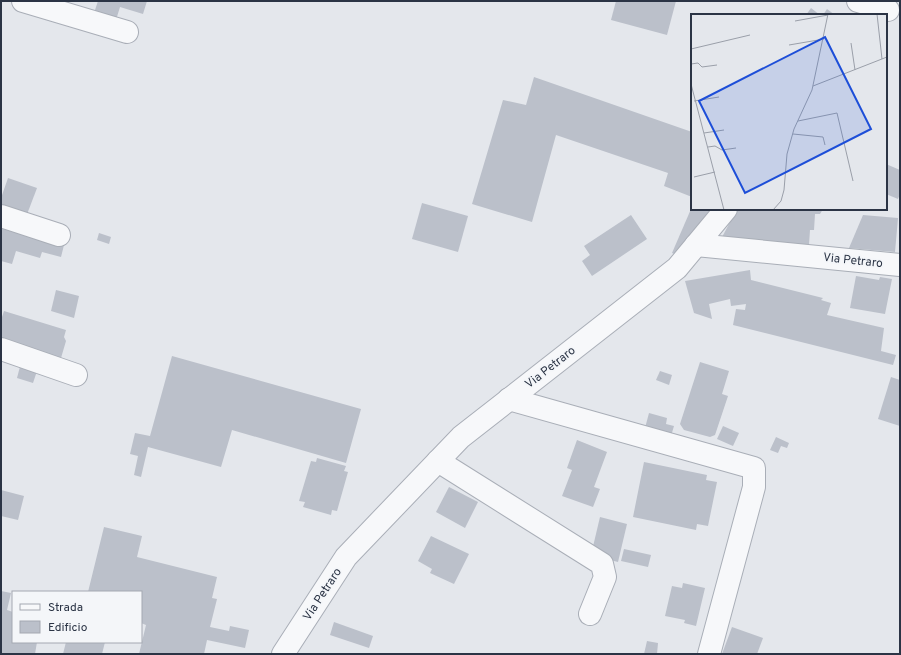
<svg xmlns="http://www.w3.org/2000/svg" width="901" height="655" viewBox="0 0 901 655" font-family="Overpass,sans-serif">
<rect width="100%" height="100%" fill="#e4e7ec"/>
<g fill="#bbc0ca">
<path d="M98,1H147L143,14L120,7L116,20L94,13Z"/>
<path d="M616,1H676L667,35L611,20Z"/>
<path d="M811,8L820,15H806Z"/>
<path d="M827,9L835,15H823Z"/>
<path d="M534,77L692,132V197L664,186L668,173L556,135L532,222L472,204L503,100L526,105Z"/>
<path d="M886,164L900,170V194L898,199L886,194Z"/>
<path d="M8,178L37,188L26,217L1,208V198Z"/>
<path d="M422,203L468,216L458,252L412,239Z"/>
<path d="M691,209H725L686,259L672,253Z"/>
<path d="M737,209H823L820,214H815L814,230H810L809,245L721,239Z"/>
<path d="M631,215L647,239L592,276L582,261L590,255L584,246Z"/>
<path d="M863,215L898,218L895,252L849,248Z"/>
<path d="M2,227L64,245L61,257L42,252L40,258L16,251L12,264L1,261Z"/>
<path d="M99,233L111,237L109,244L97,240Z"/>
<path d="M750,270L751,280L823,298L821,300L831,303L827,315L884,328L881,351L896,355L893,365L733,325L736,309L745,310L746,304L731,306L730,299L709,304L712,319L694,313L685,281Z"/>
<path d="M856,276L879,280L880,277L892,279L885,314L850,308Z"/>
<path d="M56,290L79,296L74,318L51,311Z"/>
<path d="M4,311L66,330L64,337L66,341L61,358L1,343V320Z"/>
<path d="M172,356L361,409L346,463L232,430L221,467L148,447L141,477L134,475L138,456L130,454L135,433L150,436Z"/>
<path d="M22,359L39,365L33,383L17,378Z"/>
<path d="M700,362L729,371L722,394L728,396L715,435L710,437L684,430L680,424Z"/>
<path d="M660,371L672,375L669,385L656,380Z"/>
<path d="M891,377L900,380V426L878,419Z"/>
<path d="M649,413L667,418L666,424L674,426L671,436L645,428Z"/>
<path d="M723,426L739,433L733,446L717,439Z"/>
<path d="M776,437L789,443L787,448L781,446L778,453L770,450Z"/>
<path d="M577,440L607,452L594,487L600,489L593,507L562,496L572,470L567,468Z"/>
<path d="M317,458L346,466L344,471L348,472L337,511L332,510L331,515L303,507L305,502L299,501L311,461L316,462Z"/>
<path d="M644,462L707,475L706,480L717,482L708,526L697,524L696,530L633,517Z"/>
<path d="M449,487L478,502L465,528L436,512Z"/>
<path d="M1,490L24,496L18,520L1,516Z"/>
<path d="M600,517L627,524L618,562L591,555Z"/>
<path d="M104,527L142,536L137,557L217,577L212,598L217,599L210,627L229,631L230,626L249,630L245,648L207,640L204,654H139L146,625L141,623V592H88Z"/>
<path d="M431,536L469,554L454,584L430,573L432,569L418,561Z"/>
<path d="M624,549L651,555L648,567L621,561Z"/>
<path d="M683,583L705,588L696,626L684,623L685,620L665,616L672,586L682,588Z"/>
<path d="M1,591L11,593L7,610L13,612V642H37L35,654H1Z"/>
<path d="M334,622L373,636L369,648L330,635Z"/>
<path d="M732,627L763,638L757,654H722Z"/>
<path d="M647,641L658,643L657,654H644Z"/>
<path d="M66,642H105L102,654H63Z"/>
</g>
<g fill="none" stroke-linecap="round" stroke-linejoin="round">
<g stroke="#a9aeb7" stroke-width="24">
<g id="minor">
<path d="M23,1L127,32"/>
<path d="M858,1L888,10"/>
<path d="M1,216L59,235"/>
<path d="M696,245L900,265"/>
<path d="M1,349L76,375"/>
<path d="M509,399L754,468V487L709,654"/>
<path d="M438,461L602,564L605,577L590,614"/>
<path d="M283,654L346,557L461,437L677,268L726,209"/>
</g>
</g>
<use href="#minor" stroke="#f7f8fa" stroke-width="22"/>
</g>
<g text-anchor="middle" stroke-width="3.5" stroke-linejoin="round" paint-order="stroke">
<g font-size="12" fill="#2b3445" stroke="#f4f6f9">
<text transform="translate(853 260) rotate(6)" y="4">Via Petraro</text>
<text transform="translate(550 367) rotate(-38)" y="4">Via Petraro</text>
<text transform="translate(322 594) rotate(-57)" y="4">Via Petraro</text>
</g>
</g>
<g transform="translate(691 14)">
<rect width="196" height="196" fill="#e4e7ec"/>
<path fill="none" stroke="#9a9fa9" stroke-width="1" d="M186,0L191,45M104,7L137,1M160,29L164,56M98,31L133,25M0,35L59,21M0,50L7,49L11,53L26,51M0,70L33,196M122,72L196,43M3,87L28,83M107,107L146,99L162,167M13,119L33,116M102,120L132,123L134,131M17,133L24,132L31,136L45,134M3,163L24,158M82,196L90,187L93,176L96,140L103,115L121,76L137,0"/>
<path fill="#1d4ed8" fill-opacity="0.15" stroke="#1d4ed8" stroke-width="2" d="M134,23L180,115L54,179L8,87Z"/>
<rect width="196" height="196" fill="none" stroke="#2b3445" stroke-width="2"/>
</g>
<rect width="901" height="655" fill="none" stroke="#2b3445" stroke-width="4"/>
<rect x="12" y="591" width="130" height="52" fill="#f4f6f9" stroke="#a4a8b1"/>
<rect x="20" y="604" width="20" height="6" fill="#f7f8fa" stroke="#a4a8b1"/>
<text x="48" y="611" font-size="12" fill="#2b3445">Strada</text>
<rect x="20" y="621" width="20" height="12" fill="#bbc0ca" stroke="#a4a8b1"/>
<text x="48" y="631" font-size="12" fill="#2b3445">Edificio</text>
</svg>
